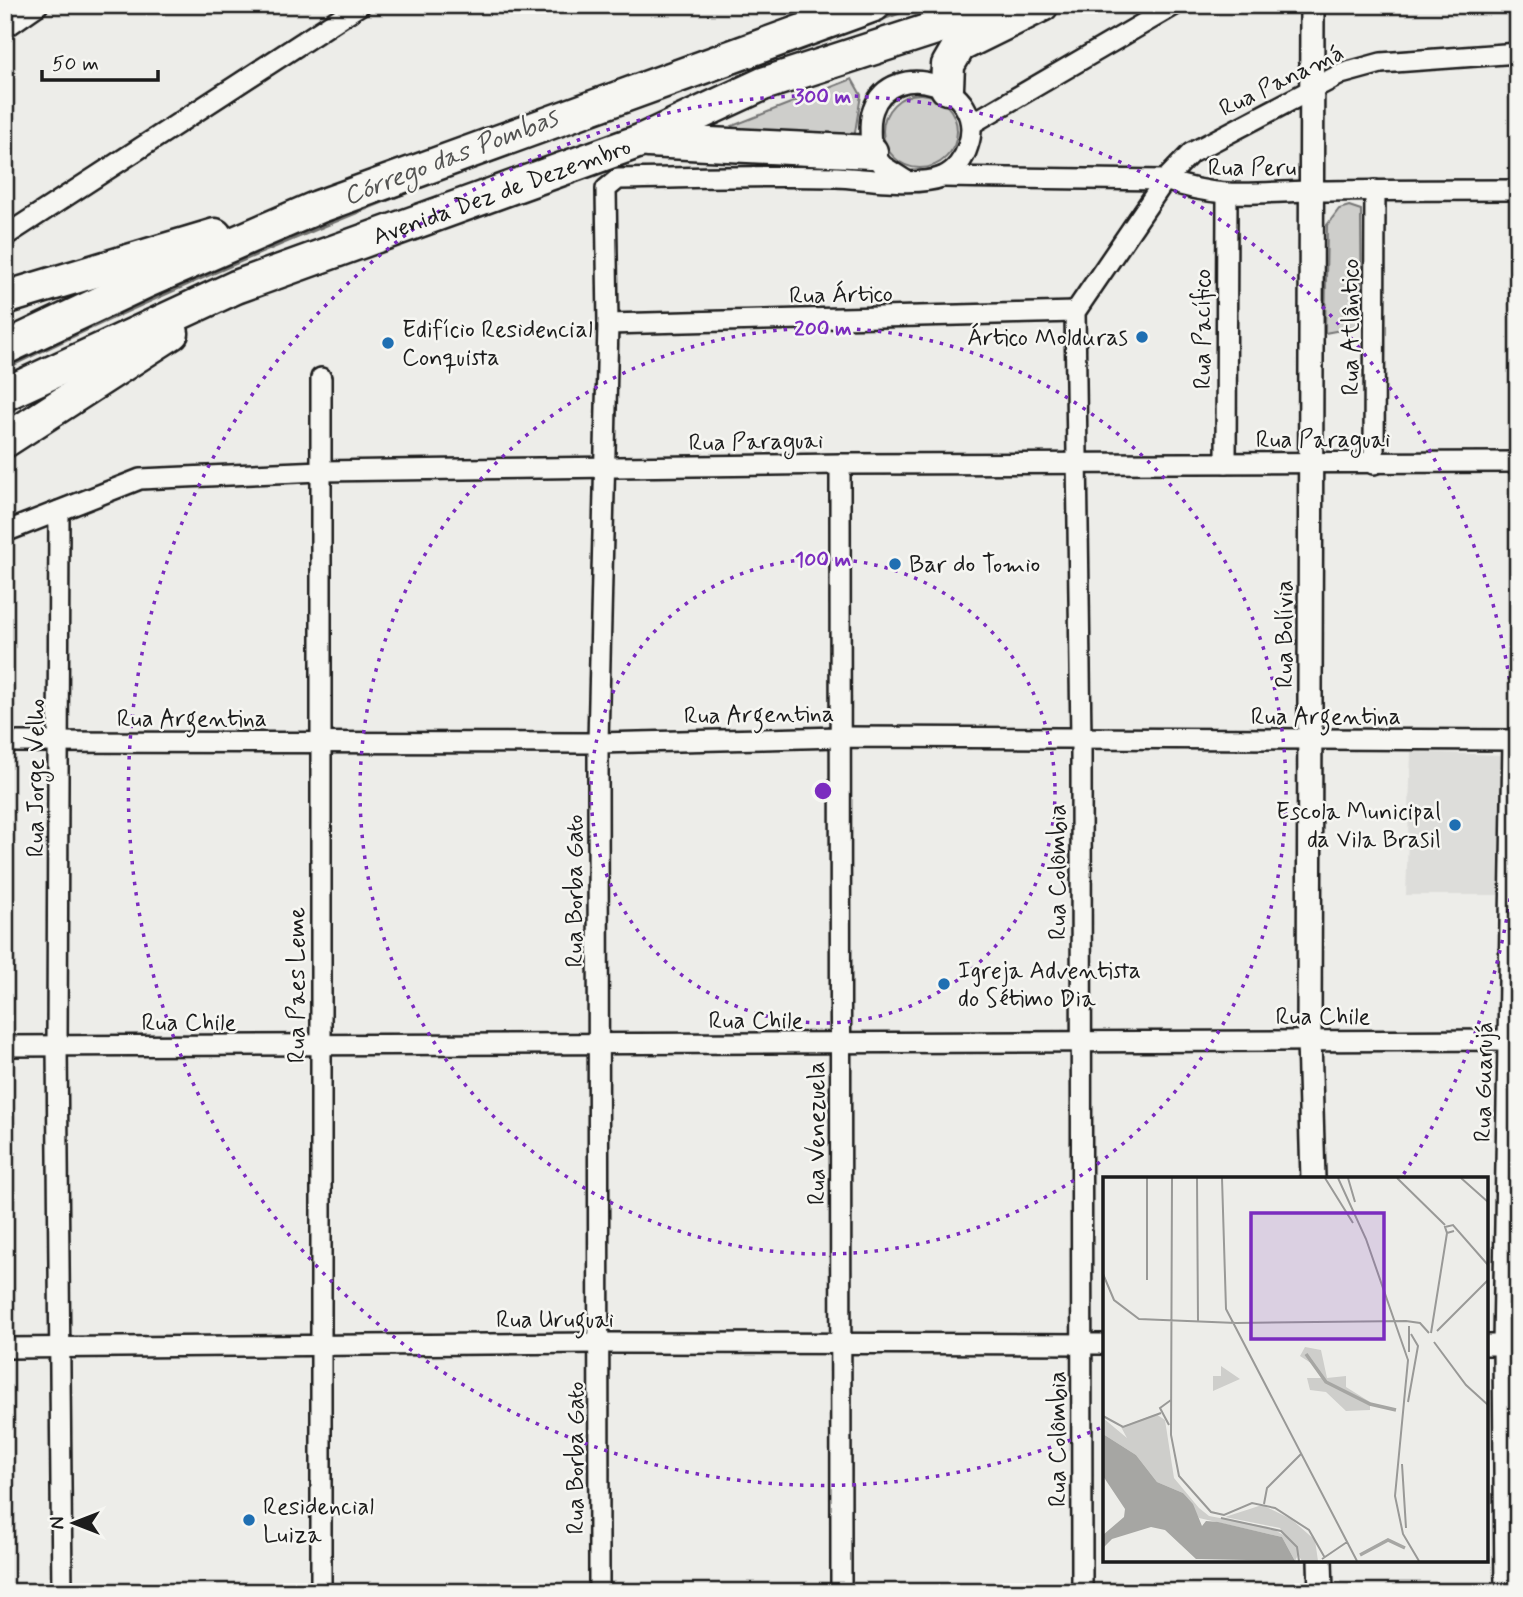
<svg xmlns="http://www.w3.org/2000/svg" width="1523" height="1597" viewBox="0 0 1523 1597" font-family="Mynerve,sans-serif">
<rect width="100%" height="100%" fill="#edede9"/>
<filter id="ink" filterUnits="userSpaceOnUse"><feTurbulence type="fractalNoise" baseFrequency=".0143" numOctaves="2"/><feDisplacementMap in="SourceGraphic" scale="14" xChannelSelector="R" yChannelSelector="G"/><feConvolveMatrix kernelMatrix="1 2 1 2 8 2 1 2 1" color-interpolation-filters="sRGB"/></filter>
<g filter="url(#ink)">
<path fill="#ddddda" d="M1411,752L1504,755L1499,895H1406Z"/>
<g fill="#cececb" stroke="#757574" stroke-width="2">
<path d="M852,79L861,95L853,145L735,135L732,126Z"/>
<circle cx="920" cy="131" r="37"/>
<path d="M1349,206L1361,210L1362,326L1325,333L1327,225L1339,209Z"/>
</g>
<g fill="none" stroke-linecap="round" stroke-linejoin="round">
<g stroke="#6f6f6d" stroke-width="4.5">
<path d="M873,22L920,5"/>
<path d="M5,368C138,303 274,245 411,190"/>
</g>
<g stroke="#1c1c1c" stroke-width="24">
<g id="minor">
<path d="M5,28L38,5"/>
<path d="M971,124L1175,5"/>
<path d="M942,177L1165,180C1224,201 1259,191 1319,191C1385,190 1451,190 1518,190"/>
<path d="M5,236L360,5"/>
<path d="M608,324L1075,312"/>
<path d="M321,378V1592"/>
<path d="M1226,463L1227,195"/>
<path d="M840,464L841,1592"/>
<path d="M1374,464L1375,190"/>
<path d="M59,511L57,1047L62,1592"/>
<path d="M5,532L140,479L321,471L840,464L1518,462"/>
<path d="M5,742L598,743L840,737L1518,740"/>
<path d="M5,1046L1518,1040"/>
<path d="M1486,1345H1518"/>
<path d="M5,1348L599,1343L1105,1344"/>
<path d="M599,1592L598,743L608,324L606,189L618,179C690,178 763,175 836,177C864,178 916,187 942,177C955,172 964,159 968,146C989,84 891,56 873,110C868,123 871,139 871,152L883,166L905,180"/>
<path d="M1082,1592L1081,739L1075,312L1165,180L1191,153L1341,74L1381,63L1518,53"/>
<path d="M1505,1592L1503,1345L1513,741"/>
</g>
</g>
<g stroke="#1c1c1c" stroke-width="28">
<g id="tertiary">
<path d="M1312,5L1309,1040L1313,1179"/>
<path d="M1320,1560L1321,1592"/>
</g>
</g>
<g stroke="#1c1c1c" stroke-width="37">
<g id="trunk">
<path d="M947,88L948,65L959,46L1042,5"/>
<path d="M648,141L871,152"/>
<path d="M5,298L215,235"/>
<path d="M5,348L147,281L318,207L874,5"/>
<path id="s1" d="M5,394L236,287L640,141L763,84L1007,5"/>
<path d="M5,441L172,333"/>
</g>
</g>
<use href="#minor" stroke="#f6f6f2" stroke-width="19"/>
<use href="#tertiary" stroke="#f6f6f2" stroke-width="23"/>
<use href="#trunk" stroke="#f6f6f2" stroke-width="32"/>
</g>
</g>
<g fill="none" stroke="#7b2cbf" stroke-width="3.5" stroke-dasharray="3.5 7">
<circle cx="823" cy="791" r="232"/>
<circle cx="823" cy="791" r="463"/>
<path d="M1518 815A695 695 0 0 1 1403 1175M1100 1428A695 695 0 1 1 1518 767"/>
</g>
<g fill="#1f6fb2" stroke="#f6f6f2" stroke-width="2.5">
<circle cx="1142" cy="337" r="7"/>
<circle cx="388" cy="343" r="7"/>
<circle cx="895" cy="564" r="7"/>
<circle cx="1455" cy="825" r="7"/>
<circle cx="944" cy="984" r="7"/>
<circle cx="249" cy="1520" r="7"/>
</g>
<g text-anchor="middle" stroke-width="5" stroke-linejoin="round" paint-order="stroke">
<g font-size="24" fill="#1c1c1c" stroke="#f6f6f2">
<text transform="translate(1281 80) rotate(-26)" y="8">Rua Panamá</text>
<text x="1252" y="175">Rua Peru</text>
<text dy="8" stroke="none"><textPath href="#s1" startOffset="537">Avenida Dez de Dezembro</textPath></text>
<text transform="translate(841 294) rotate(-1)" y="8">Rua Ártico</text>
<text transform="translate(1350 327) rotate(-90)" y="8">Rua Atlântico</text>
<text transform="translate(1202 329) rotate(-90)" y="8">Rua Pacífico</text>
<text x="1323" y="447">Rua Paraguai</text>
<text transform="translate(756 441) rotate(-1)" y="8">Rua Paraguai</text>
<text transform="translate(1284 634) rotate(-90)" y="8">Rua Bolívia</text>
<text transform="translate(759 714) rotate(-1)" y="8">Rua Argentina</text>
<text x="1326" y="724">Rua Argentina</text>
<text x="192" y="726">Rua Argentina</text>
<text transform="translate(35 778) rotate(-90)" y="8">Rua Jorge Velho</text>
<text transform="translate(1057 872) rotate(-90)" y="8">Rua Colômbia</text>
<text transform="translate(574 891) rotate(-90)" y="8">Rua Borba Gato</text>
<text transform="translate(296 985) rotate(-90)" y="8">Rua Paes Leme</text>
<text x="1323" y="1024">Rua Chile</text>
<text x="756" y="1028">Rua Chile</text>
<text x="189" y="1030">Rua Chile</text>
<text transform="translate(1483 1082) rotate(-89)" y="8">Rua Guarujá</text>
<text transform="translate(816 1133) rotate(-90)" y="8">Rua Venezuela</text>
<text x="555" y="1327">Rua Uruguai</text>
<text transform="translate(1057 1439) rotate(-90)" y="8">Rua Colômbia</text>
<text transform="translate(575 1458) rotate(-90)" y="8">Rua Borba Gato</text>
</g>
<g font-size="24" fill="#1c1c1c" stroke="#f6f6f2" text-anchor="start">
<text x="402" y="337">Edifício Residencial<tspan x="402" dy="28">Conquista</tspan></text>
<text x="1128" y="345" text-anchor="end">Ártico Molduras</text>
<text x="909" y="572">Bar do Tomio</text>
<text x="1441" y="819" text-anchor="end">Escola Municipal<tspan x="1441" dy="28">da Vila Brasil</tspan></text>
<text x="958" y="978">Igreja Adventista<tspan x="958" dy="28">do Sétimo Dia</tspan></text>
<text x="263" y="1514">Residencial<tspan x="263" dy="28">Luiza</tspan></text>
</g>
<g font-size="26" font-style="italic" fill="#535352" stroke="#f6f6f2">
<text transform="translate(450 156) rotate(-21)" y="9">Córrego das Pombas</text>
</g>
</g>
<g transform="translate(1103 1177)">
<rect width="385" height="385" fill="#edede9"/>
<path d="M202,170L218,173L224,201L243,199V210L267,225V233L243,234L223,215L207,213L204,201H218L211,188L197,179ZM118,189L137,202L110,214V199H118ZM53,237L62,243L71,301L96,331L106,339L166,350L184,360L195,378L192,384L179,360L96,341L80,316L54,305L33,278L0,257V241L24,261L18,250ZM159,328L188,342L212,363L215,384H199L177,351L122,340Z" fill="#cececb"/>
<path d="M0,257L33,278L54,305L80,316L90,327L99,349L103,344L115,345L179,360L192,384L93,382L62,353L48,350L9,362L0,371V358L21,340L22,332L0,299Z" fill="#a6a6a3"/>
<path fill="none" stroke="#a6a6a3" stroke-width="3.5" d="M203,177L223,205L267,227L293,233M257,378L285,363L302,371"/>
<path fill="none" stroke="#999997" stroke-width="2" d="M69,1L68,258L76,299L108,335L121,338L149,326L172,331L206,353L222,381M94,1L95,145M119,1L123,132L254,384M222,1L250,46M235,1L263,62L305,183L292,319L300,357L316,384M245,1L252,25M294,1L342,48M358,1L385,25M351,54L344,56L342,50L350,48L385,88M0,97L11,123L36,142L133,146M44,103V1M133,146L303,144L317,146L326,156M306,149V175M334,154L385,103M328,156L344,56M331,165L363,208L385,228M305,225L315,169L308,157M0,239L20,250L58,236M66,248L57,231L68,223M299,287L303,351M161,327L164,311L198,277M118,341L178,354L194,370L196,384M219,382L244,365"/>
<path fill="#7b2cbf" fill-opacity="0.15" stroke="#7b2cbf" stroke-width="3.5" d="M148,36H281V162H148Z"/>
<rect width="385" height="385" fill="none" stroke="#1c1c1c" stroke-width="3.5"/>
</g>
<circle cx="823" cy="791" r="10" fill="#7b2cbf" stroke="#f6f6f2" stroke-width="3.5"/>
<g font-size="21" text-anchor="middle" font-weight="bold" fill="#7b2cbf" stroke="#f6f6f2" stroke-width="5" stroke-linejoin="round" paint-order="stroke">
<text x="823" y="103">300 m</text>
<text x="823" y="335">200 m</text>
<text x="823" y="566">100 m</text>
</g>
<rect width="1523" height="1597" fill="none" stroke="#f6f6f2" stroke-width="28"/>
<rect x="14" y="14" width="1495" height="1569" fill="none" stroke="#1c1c1c" stroke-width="2.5" filter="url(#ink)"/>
<g transform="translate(74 1523) rotate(270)" stroke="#f6f6f2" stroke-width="5" paint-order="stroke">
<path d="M0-5L12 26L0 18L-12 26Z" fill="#1c1c1c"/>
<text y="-10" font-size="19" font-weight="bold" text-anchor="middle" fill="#1c1c1c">N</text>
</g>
<path d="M42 70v10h116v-10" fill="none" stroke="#1c1c1c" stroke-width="3.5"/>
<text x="52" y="70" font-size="21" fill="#1c1c1c" stroke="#f6f6f2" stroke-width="5" paint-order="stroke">50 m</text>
</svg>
